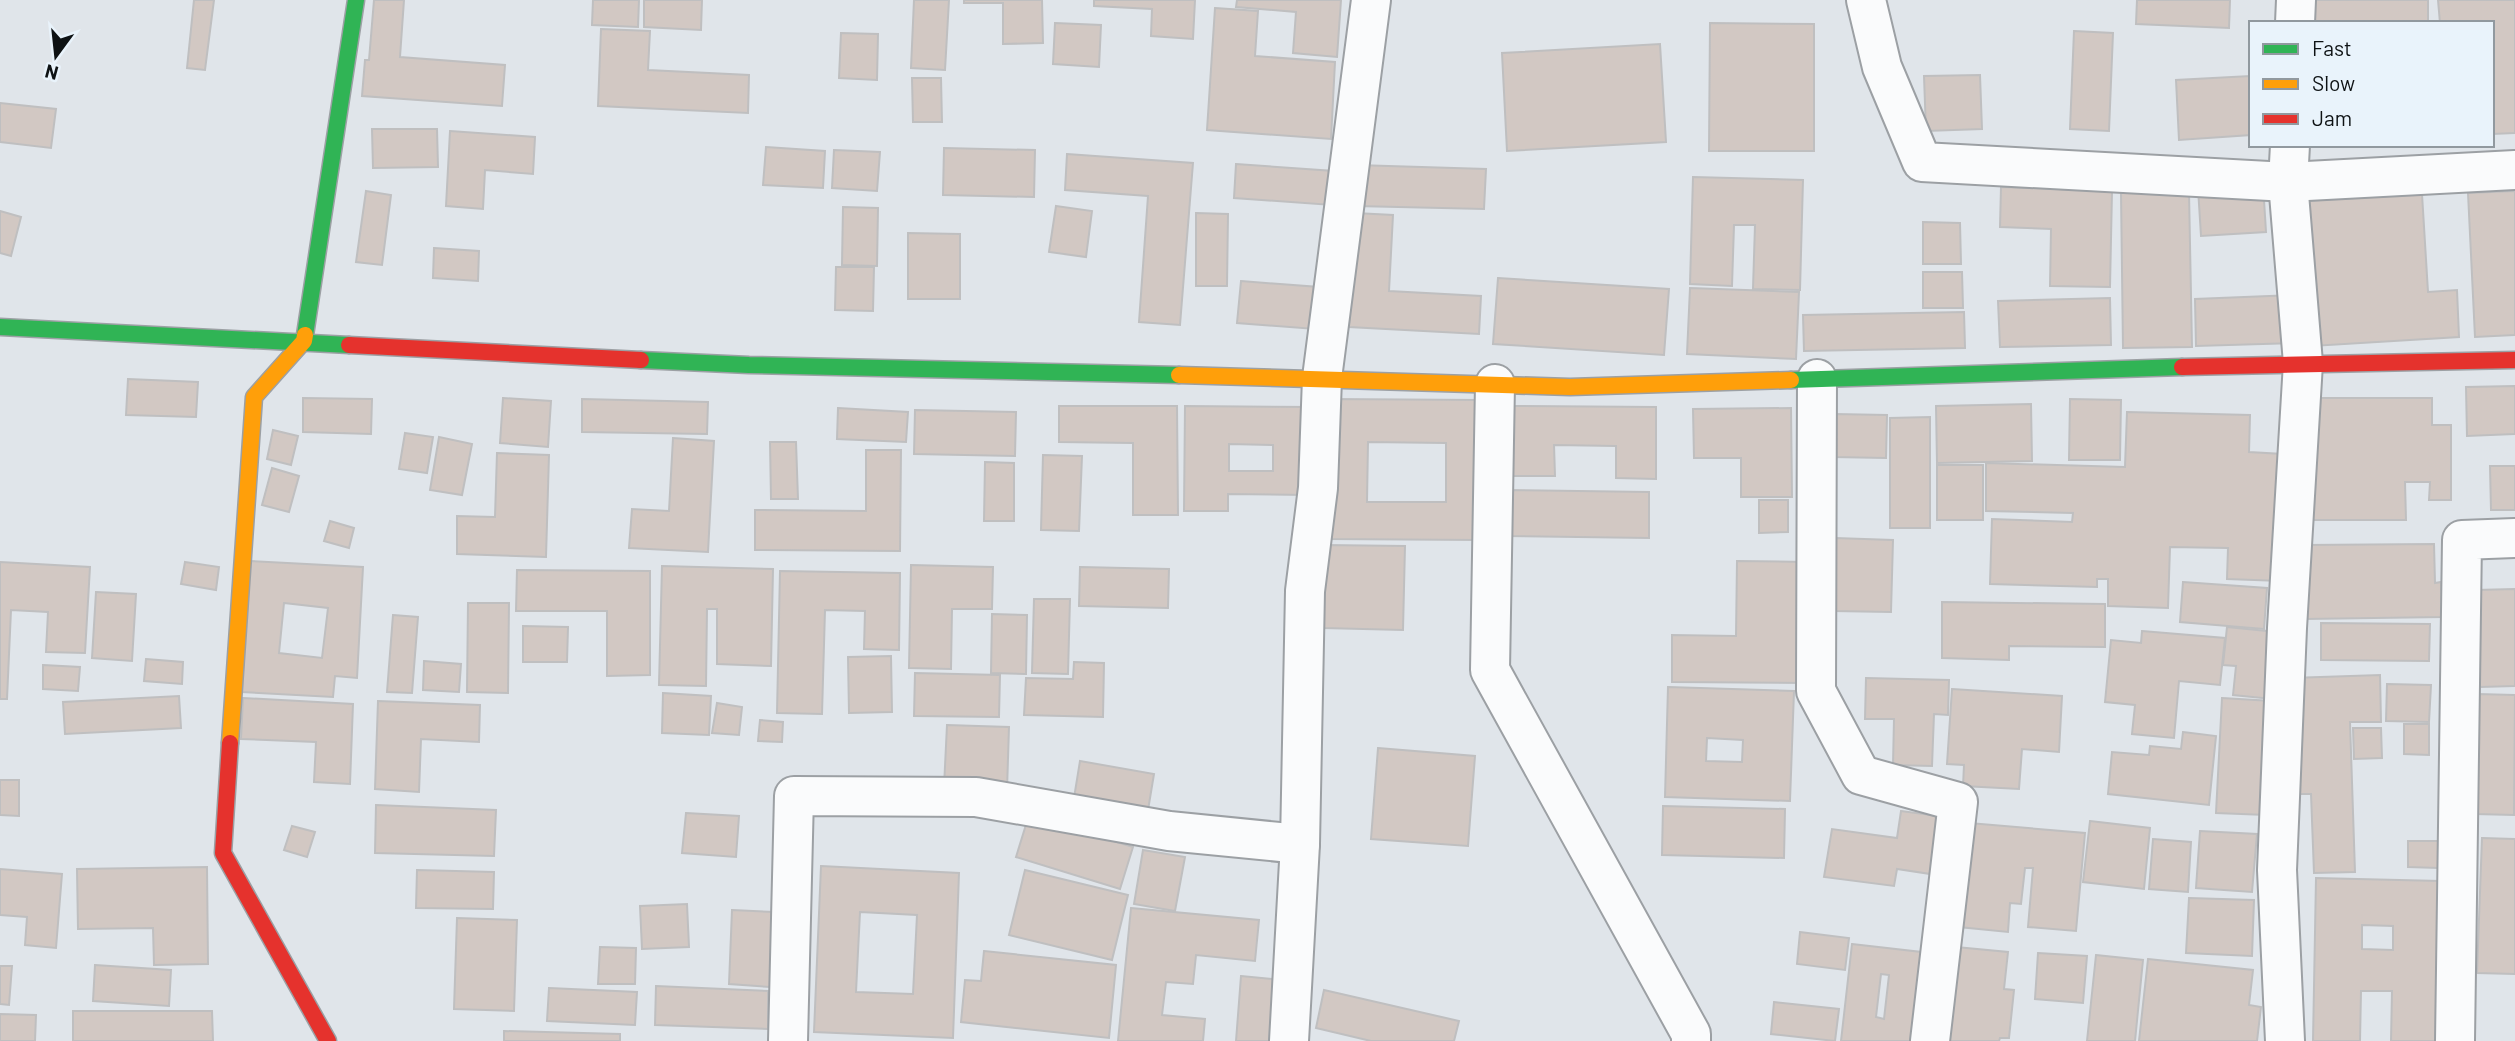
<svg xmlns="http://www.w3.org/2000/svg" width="2515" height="1041" viewBox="0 0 2515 1041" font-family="Barlow,sans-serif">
<rect width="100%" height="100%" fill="#e0e5ea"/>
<g fill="#d2c8c3" stroke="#bfbfc0" stroke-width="2" fill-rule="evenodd">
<path d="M194,0H214L205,70L187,68Z"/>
<path d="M374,0H404L400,57L505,65L502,106L362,96L365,60H369Z"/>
<path d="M593,0H639L638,27L592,25Z"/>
<path d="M644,0H702L701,30L644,27Z"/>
<path d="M914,0H949L945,70L911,68Z"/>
<path d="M964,0H1042L1043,43L1003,44V3H964Z"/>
<path d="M1094,0H1195L1193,39L1151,36L1152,9L1094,6Z"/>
<path d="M1237,0H1341L1337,57L1293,53L1296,12L1236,7Z"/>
<path d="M2137,0H2230L2229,28L2136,24Z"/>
<rect x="2299" y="0" width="129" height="23"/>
<path d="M2438,0H2515V133L2492,134V23H2440Z"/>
<path d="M1215,8L1258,11L1255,56L1335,62L1331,139L1207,130Z"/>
<path d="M1055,23L1101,25L1099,67L1053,64Z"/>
<path d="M1710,23L1814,24V151H1709Z"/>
<path d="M601,29L650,31L648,70L749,75L748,113L598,106Z"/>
<path d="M2074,31L2113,33L2109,131L2070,129Z"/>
<path d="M841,33L878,34L877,80L839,78Z"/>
<path d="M1660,44L1666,142L1507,151L1502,53Z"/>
<path d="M1980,75L1982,129L1926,131L1924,76Z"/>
<path d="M2250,76L2251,135L2179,140L2176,80Z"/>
<path d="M912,78H941L942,122H913Z"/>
<path d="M0,103L56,109L51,148L0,142Z"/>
<path d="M372,129H437L438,167L373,168Z"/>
<path d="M450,131L535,137L533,174L485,170L483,209L446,206Z"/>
<path d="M766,147L825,151L823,188L763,185Z"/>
<path d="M944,148L1035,150L1034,197L943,195Z"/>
<path d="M834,150L880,152L877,191L832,188Z"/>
<path d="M1067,154L1193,163L1180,325L1139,322L1148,196L1065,190Z"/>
<path d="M1236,164L1334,171L1332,205L1234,198Z"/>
<path d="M1356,165L1486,169L1484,209L1356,206Z"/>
<path d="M1693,177L1803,180L1800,290L1753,289L1755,225H1734L1732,286L1690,284Z"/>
<path d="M2263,184L2266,232L2201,236L2198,188Z"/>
<path d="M2001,187L2112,191L2110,287L2050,286L2051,229L2000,227Z"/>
<path d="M366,191L391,195L382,265L356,262Z"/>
<path d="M2515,191V335L2475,337L2468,193Z"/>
<path d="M2189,192L2192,347L2123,348L2121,193Z"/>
<path d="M2422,194L2428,292L2457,290L2459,337L2312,346L2304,201Z"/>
<path d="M1056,206L1092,211L1086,257L1049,252Z"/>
<path d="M843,207L878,208L877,266L842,265Z"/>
<path d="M0,211L21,217L11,256L0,253Z"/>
<path d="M1196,213L1228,214L1227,286H1196Z"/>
<path d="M1355,213L1393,215L1389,291L1481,296L1479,334L1349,327Z"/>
<path d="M1923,222L1960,223L1961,264H1923Z"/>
<path d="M908,233L960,234V299H908Z"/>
<path d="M434,248L479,251L478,281L433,278Z"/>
<path d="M836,267H874L873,311L835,310Z"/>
<path d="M1923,272H1962L1963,308H1923Z"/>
<path d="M1498,278L1669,289L1664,355L1493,344Z"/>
<path d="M1241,281L1319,287L1315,329L1237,323Z"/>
<path d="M1690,288L1799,292L1796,359L1687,354Z"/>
<path d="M2294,295L2295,343L2196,346L2195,299Z"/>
<path d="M2110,298L2111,345L2000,347L1998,301Z"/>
<path d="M1964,312L1965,348L1804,351L1803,315Z"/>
<path d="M128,379L198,382L196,417L126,415Z"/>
<path d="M2515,386V434L2467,436L2466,387Z"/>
<path d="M303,398L372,399L371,434L303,432Z"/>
<path d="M503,398L551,401L548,447L500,443Z"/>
<path d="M2308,398H2432V425H2451V500H2429L2430,482H2405L2406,520H2308Z"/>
<path d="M582,399L708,402L707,434L582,432Z"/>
<path d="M1328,399L1480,400L1479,540L1327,539ZM1368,442L1446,443V502H1367Z"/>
<path d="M2070,399L2121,400L2120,460H2069Z"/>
<path d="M2031,404L2032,461L1937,463L1936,406Z"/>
<path d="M1059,406H1177L1178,515H1133V443L1059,442Z"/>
<path d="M1185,406L1315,407L1307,495L1228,494V511H1184ZM1229,444L1273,445V471H1229Z"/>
<path d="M1511,406L1656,407V479L1616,478V446L1554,445L1555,476H1511Z"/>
<path d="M838,408L908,412L906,442L837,439Z"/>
<path d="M1791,408L1792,497H1741V458H1694L1693,409Z"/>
<path d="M915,410L1016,412L1015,456L914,454Z"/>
<path d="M2127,412L2250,415L2249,452L2283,454L2281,581L2227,579L2228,548L2170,547L2168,608L2108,606V579H2097V587L1990,584L1992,519L2072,522L2073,513L1986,511V463L2125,467Z"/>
<path d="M1834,414L1887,415L1886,458L1833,457Z"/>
<path d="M1930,417V528H1890V418Z"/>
<path d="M273,430L298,436L291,465L267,459Z"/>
<path d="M405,433L433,437L427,473L399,469Z"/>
<path d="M439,437L472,444L462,495L430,490Z"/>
<path d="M673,438L714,441L708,552L629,548L632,509L669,511Z"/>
<path d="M770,442H796L798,499H771Z"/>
<path d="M866,450H901L900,551L755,550V510L866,511Z"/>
<path d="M497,453L549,455L546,557L457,554V516L495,517Z"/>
<path d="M1043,455L1082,456L1079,531L1041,530Z"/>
<path d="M985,462L1014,463V521H984Z"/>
<rect x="1937" y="465" width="46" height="55"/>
<path d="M2490,466H2515V510H2491Z"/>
<path d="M272,468L299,476L289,512L262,505Z"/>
<path d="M1504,490L1649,492V538L1504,536Z"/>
<path d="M1759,500H1788V532L1759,533Z"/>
<path d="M330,521L354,528L349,548L324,541Z"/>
<path d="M1835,538L1893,540L1891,612L1833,611Z"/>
<path d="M2434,544L2435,583L2441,582L2443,617L2305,619L2304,545Z"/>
<path d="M1324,545L1405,546L1403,630L1323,628Z"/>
<path d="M249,561L363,567L357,678L335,676L333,697L242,692ZM284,603L328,608L322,658L279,653Z"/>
<path d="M1737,561L1806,562L1805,683L1672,682V635L1736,636Z"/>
<path d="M0,562L90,567L85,653L46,652L48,612L11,610L7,699H0Z"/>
<path d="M185,562L219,567L216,590L181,584Z"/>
<path d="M911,565L993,567L992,609H952L951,669L909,668Z"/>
<path d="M662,566L773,569L771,666L717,664V609H707L706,686L659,685Z"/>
<path d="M1080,567L1169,569L1168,608L1079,606Z"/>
<path d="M517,570L650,571V675L607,676V611H516Z"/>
<path d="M780,571L900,573L899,650L864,649L865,611L825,610L822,714L777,713Z"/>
<path d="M2183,582L2267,588L2264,629L2180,622Z"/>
<path d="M2515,589V686L2480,687L2476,590Z"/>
<path d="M96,592L136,594L132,661L92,658Z"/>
<path d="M1034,599H1070L1068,674L1032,673Z"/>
<path d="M1942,602L2105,604V647L2009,646V660L1942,658Z"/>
<path d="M468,603H509L508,693L467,692Z"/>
<path d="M992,614L1027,615L1026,674L991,673Z"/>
<path d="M393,615L418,617L412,693L387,692Z"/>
<path d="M2321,623L2430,624L2429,661L2321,660Z"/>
<path d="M523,626L568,627L567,662H523Z"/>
<path d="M2227,627L2277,632L2272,699L2233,695L2236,666L2223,665Z"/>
<path d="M2142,631L2225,638L2220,685L2179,681L2174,738L2132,734L2135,705L2105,702L2111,640L2141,643Z"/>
<path d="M891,656L892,712L849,713L848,657Z"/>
<path d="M146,659L183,662L182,684L144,681Z"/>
<path d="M424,661L461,664L459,692L423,690Z"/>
<path d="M1074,662L1104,663L1103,717L1024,715L1026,678L1073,679Z"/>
<path d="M43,665L80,667L78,691L43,689Z"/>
<path d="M915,673L1000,675L999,717L914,716Z"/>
<path d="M2380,675L2381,722H2350L2355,872L2314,873L2311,794H2294L2291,678Z"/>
<path d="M1866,678L1949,680L1948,715L1934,714L1932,766L1893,765L1894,719H1865Z"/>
<path d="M2387,684L2431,685L2429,722L2386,721Z"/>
<path d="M1668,687L1794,691L1790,801L1665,797ZM1707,738L1743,740L1742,762L1706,761Z"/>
<path d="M1952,689L2062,696L2059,752L2022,749L2019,789L1963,786L1964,765L1947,764Z"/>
<path d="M663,693L711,696L709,735L662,733Z"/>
<path d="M2477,694L2515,695L2514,815L2475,814Z"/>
<path d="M179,696L181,728L65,734L63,702Z"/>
<path d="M243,698L353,704L350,784L314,782L316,742L241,739Z"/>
<path d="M2222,698L2272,701L2266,815L2216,813Z"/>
<path d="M378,701L480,705L479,742L421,739L419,792L375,789Z"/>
<path d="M717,703L742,707L739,735L712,733Z"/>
<path d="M760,720L783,722L782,742L758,741Z"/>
<path d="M2404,724H2429V755L2404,754Z"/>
<path d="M947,725L1009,727L1007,790L944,787Z"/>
<path d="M2353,728H2381L2382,758L2354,759Z"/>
<path d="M2183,732L2216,736L2209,805L2108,794L2112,752L2149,755L2150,746L2181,749Z"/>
<path d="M1378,748L1475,756L1468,846L1371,839Z"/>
<path d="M1080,761L1154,774L1147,816L1073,804Z"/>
<path d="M0,780H19V816L0,815Z"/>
<path d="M376,805L496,810L494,856L375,853Z"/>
<path d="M1663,806L1785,809L1784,858L1662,855Z"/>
<path d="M1901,811L1946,817L1937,875L1897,869L1894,886L1824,877L1832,829L1897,838Z"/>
<path d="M686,813L739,816L736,857L682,853Z"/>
<path d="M1029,815L1133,847L1120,889L1016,857Z"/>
<path d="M2090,821L2150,828L2144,889L2083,882Z"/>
<path d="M1969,823L2085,833L2076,931L2028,927L2033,868H2025L2021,904L2010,903L2008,932L1959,927Z"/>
<path d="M292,826L315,832L307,857L284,850Z"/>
<path d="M2200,831L2257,834L2252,892L2196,888Z"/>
<path d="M2482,838L2515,839V974L2477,973Z"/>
<path d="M2153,839L2191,842L2188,892L2149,889Z"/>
<path d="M2408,841H2438V868L2408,867Z"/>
<path d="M1143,850L1185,857L1175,911L1134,904Z"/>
<path d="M821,866L959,873L953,1038L814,1032ZM860,912L917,915L913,994L856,992Z"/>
<path d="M207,867L208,964L154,965L153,928L78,929L77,869Z"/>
<path d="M0,869L62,874L56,948L25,945L27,917L0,915Z"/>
<path d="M417,870L494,872L493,909L416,908Z"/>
<path d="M1025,870L1128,895L1112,960L1009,935Z"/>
<path d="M2316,878L2440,881L2437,1041H2391L2392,991H2361L2360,1041H2313ZM2362,925L2393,926V950L2362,949Z"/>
<path d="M2189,898L2254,900L2252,956L2186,953Z"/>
<path d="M687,904L689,947L642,949L640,906Z"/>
<path d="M1131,908L1259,920L1255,961L1196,955L1193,984L1166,982L1162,1015L1205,1019L1203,1041H1118Z"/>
<path d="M732,910L774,912L770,987L729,984Z"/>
<path d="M457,918L517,920L514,1011L454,1009Z"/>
<path d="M1800,932L1849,938L1845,970L1797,964Z"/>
<path d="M1852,944L1930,953L1921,1041H1841ZM1881,974L1889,975L1884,1019L1876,1017Z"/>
<path d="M600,947L636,948L635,984H598Z"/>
<path d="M1956,947L2008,952L2004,989L2014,990L2009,1038H2000L1999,1041H1947Z"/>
<path d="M984,951L1116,965L1109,1038L961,1022L965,980L981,981Z"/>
<path d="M2038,953L2087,956L2083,1003L2035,999Z"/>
<path d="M2096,955L2143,960L2135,1041H2087Z"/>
<path d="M2148,959L2253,970L2249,1005L2261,1007L2257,1041H2139Z"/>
<path d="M95,965L171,970L169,1006L93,1001Z"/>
<path d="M0,966H12L9,1005L0,1004Z"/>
<path d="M1241,976L1282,980L1277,1041H1236Z"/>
<path d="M656,986L768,991V1029L655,1025Z"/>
<path d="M549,988L637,992L635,1025L547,1021Z"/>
<path d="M1324,990L1459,1021L1454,1041H1371L1316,1028Z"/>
<path d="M1774,1002L1839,1009L1835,1041L1771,1034Z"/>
<path d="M73,1011H212L213,1041H73Z"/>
<path d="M0,1014L36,1015L35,1041H0Z"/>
<path d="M504,1031L620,1034V1041H504Z"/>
</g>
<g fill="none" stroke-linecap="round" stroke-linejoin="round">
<g stroke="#9ca0a4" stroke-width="42">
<g id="street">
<path d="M1866,0L1882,67L1922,162L2288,182L2515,170"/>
<path d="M2295,23L2296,0"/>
<path d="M1817,379L1816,691L1861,775L1958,802L1930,1041"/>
<path d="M1495,384L1490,670L1691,1034V1041"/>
<path d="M788,1041L794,796L976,797L1169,831L1300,844"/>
<path d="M1289,1041L1300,844L1305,591L1318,488L1322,378L1371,0"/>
<path d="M2285,1041L2277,870L2287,628L2303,363L2288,182L2290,145"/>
<path d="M2455,1041L2462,540L2515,538"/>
</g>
</g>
<g stroke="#9ca0a4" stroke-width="19">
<g id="fast">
<path d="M0,327L349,345"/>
<path d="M305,335L356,0"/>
<path d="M641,360L749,365L1179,375"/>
<path d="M1791,380L2182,367"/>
</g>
</g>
<g stroke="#9ca0a4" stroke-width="19">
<g id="slow">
<path d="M1179,375L1570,387L1791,380"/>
<path d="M230,743L254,397L304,341L305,335"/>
</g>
</g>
<g stroke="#9ca0a4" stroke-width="19">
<g id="jam">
<path d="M349,345L641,360"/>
<path d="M2182,367L2515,360"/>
<path d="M230,743L223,853L328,1041"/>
</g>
</g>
<use href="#street" stroke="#fafbfc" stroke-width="38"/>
<use href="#fast" stroke="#30b455" stroke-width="16"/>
<use href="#slow" stroke="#ff9f0a" stroke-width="16"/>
<use href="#jam" stroke="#e5322d" stroke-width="16"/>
</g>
<rect x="2249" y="21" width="245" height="126" fill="#e9f3fb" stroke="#91999f" stroke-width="2"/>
<rect x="2263" y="44" width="35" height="10" fill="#30b455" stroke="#91999f" stroke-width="2"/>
<text x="2312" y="56" font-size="21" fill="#0e1214">Fast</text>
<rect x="2263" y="79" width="35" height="10" fill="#ff9f0a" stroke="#91999f" stroke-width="2"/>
<text x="2312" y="91" font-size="21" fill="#0e1214">Slow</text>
<rect x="2263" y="114" width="35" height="10" fill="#e5322d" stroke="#91999f" stroke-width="2"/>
<text x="2312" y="126" font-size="21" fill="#0e1214">Jam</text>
<g transform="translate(56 56) rotate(195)" stroke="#e9f3fb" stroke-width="5" paint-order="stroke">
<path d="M0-5L12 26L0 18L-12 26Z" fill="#0e1214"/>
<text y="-10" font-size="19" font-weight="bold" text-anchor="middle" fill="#0e1214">N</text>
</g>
</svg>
